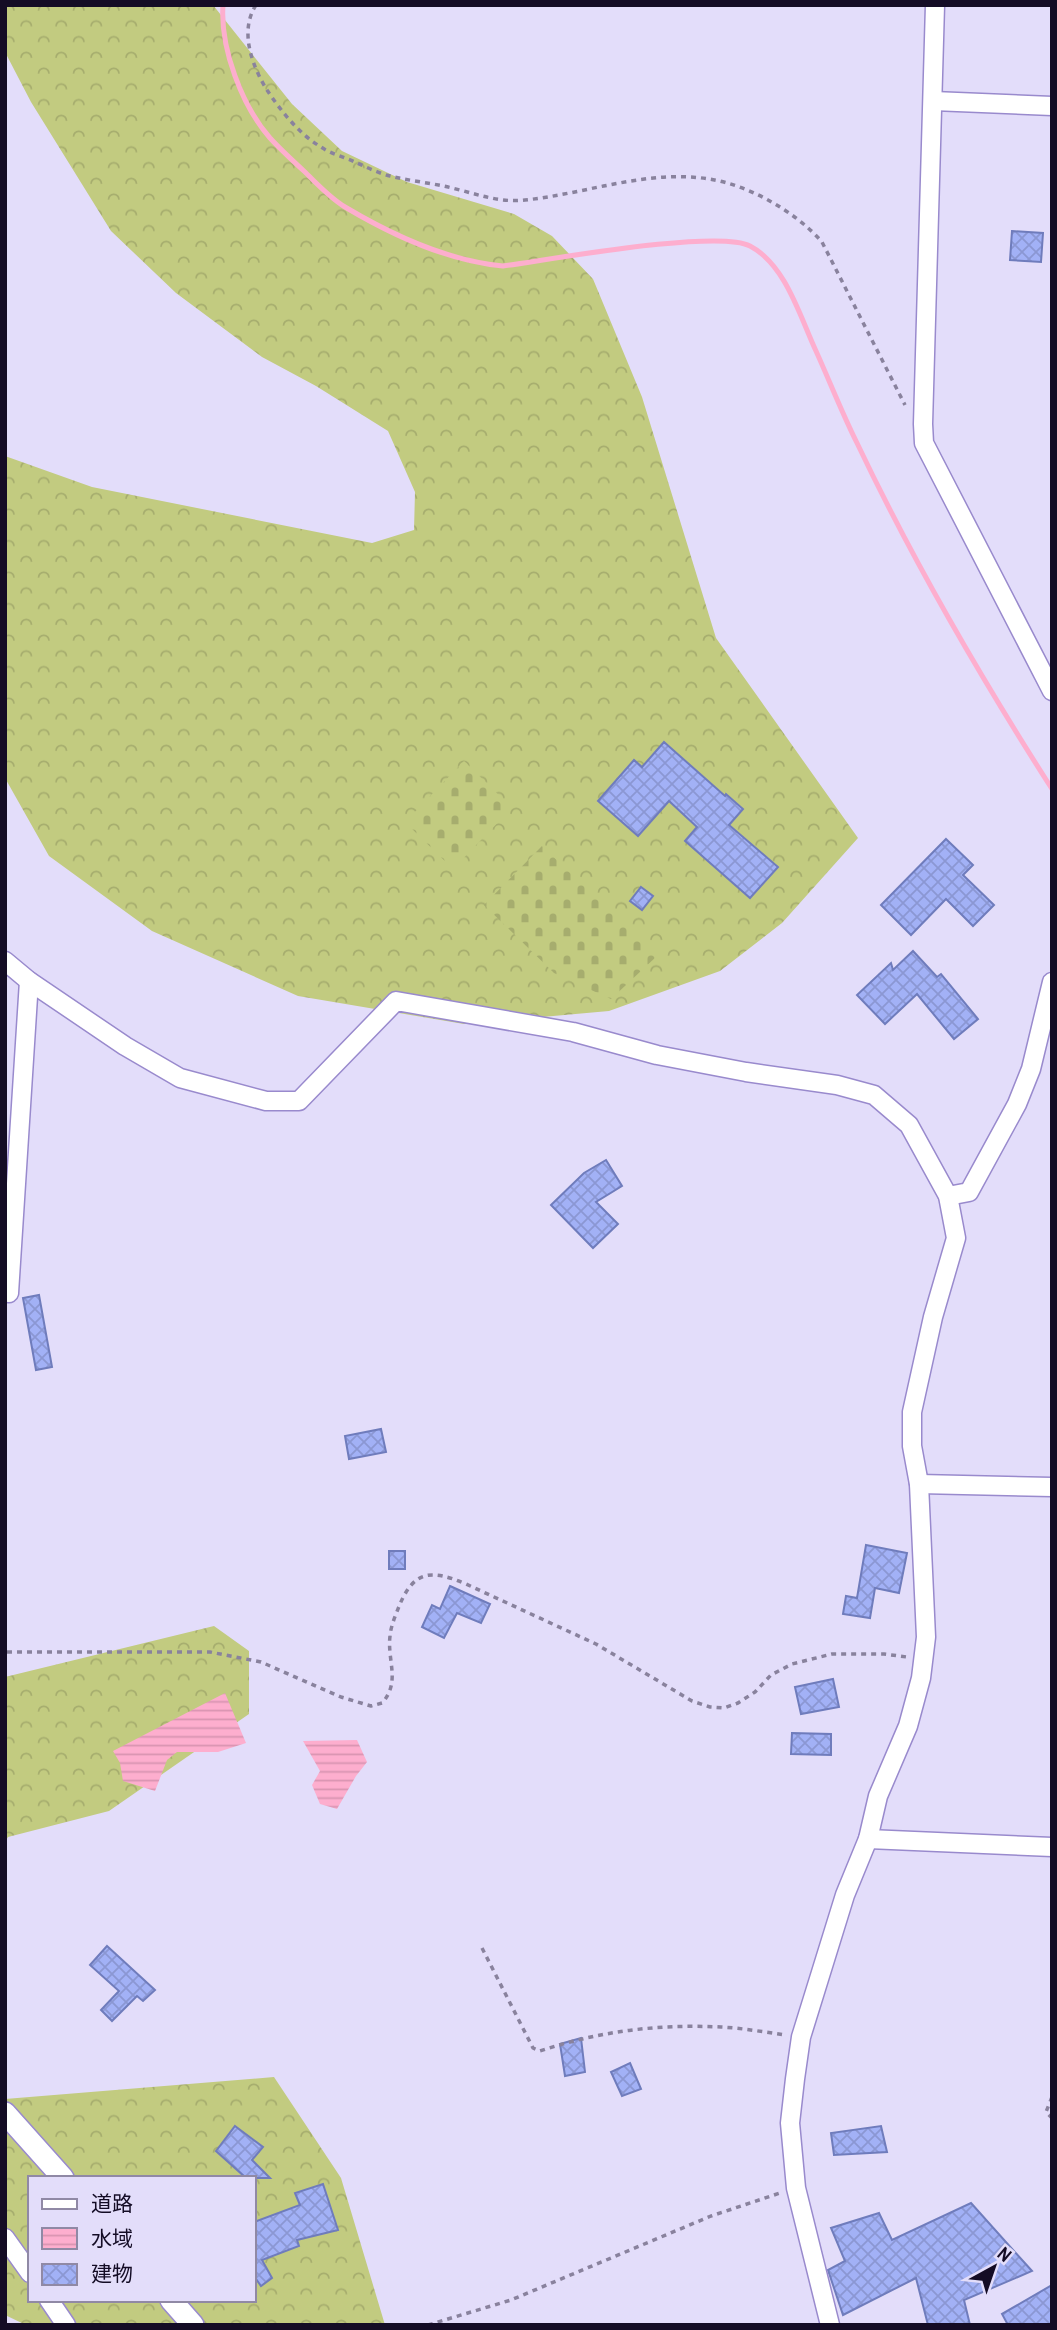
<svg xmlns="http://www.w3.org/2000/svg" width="1057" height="2330" viewBox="0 0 1057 2330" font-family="'Archivo Narrow','Noto Sans JP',sans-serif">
<defs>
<pattern id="forest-crowns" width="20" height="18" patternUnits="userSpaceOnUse" patternTransform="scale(1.75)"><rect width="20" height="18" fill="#c2cb80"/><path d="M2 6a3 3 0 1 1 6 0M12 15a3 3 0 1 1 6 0" fill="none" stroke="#a6ad6e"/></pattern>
<pattern id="cemetery-stones" width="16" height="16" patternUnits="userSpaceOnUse" patternTransform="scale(1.75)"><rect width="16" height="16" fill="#c2cb80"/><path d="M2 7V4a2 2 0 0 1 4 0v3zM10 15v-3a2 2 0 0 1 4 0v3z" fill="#a6ad6e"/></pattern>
<pattern id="water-rules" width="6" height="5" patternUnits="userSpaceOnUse" patternTransform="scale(1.75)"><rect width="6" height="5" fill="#fdaece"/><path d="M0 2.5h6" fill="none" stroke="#d894b1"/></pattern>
<pattern id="building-cross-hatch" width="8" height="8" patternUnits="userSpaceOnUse" patternTransform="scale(1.75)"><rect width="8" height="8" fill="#a2b1f6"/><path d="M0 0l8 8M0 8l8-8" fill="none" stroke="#8b97d3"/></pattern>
</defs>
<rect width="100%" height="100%" fill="#e3ddfa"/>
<g fill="url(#forest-crowns)" fill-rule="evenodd">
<path d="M5,5H213L292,104L342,151L407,182L514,214L552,236L593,279L642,397L716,638L858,838L782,923L720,971L609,1011L464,1024L298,996L152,931L49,856L5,778V456L92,487L372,543L414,530L415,492L388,431L316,386L262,357L176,293L111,231L31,102L5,52Z"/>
<path d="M214,1626L249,1651V1714L109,1811L8,1837L5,1842V1677Z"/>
<path d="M274,2077L341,2178L385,2325H26L5,2315V2099ZM30,2178H254V2300H30Z"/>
</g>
<g fill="url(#cemetery-stones)">
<path d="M464,761L512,808L453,869L405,822Z"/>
<path d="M542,846L657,956L611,999L554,973L484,905Z"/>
</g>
<g fill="url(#water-rules)">
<path d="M225,1693L246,1743L218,1752H177L167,1760L155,1791L123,1781L120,1763L113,1751Z"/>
<path d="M357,1740L367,1762L356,1776L337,1809L320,1804L312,1785L320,1771L303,1741Z"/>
</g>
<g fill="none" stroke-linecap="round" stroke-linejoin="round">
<path stroke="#fdaece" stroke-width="5" d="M223,5C220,48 242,106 270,138C281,150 293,161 305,172C317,184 330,198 345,207C392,235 448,261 503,266C548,260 717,229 750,246C786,265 800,317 816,351C830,382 842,413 857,443C914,563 981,678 1052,789"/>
</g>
<g fill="url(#building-cross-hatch)" stroke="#6f7cbc" stroke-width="2">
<path d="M1012,231L1043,233L1041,262L1010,260Z"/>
<path d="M664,742L725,796L726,794L743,809L729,825L778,867L750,898L685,841L697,827L669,801L638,836L598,801L634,760L642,767Z"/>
<path d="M946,839L973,865L963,875L994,905L973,926L946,899L911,935L881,905Z"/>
<path d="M641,887L653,896L642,910L630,901Z"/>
<path d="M913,951L937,977L941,974L978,1019L954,1039L917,994L885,1024L857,995L891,963L893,970Z"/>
<path d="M606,1160L622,1186L596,1202L618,1224L593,1248L551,1205L584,1173Z"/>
<path d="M39,1295L52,1367L36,1370L23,1298Z"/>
<path d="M381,1429L386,1452L349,1459L345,1436Z"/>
<path d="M866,1545L907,1553L899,1593L875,1588L870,1618L843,1614L846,1596L857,1598Z"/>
<rect x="389" y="1551" width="16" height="18"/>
<path d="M450,1586L490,1604L481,1623L457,1613L444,1638L422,1627L432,1605L440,1609Z"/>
<path d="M833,1679L839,1707L801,1714L795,1687Z"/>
<path d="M792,1733L831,1734V1755L791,1754Z"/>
<path d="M107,1946L155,1990L143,2001L137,1996L112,2021L101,2010L119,1991L90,1965Z"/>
<path d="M581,2038L585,2072L565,2076L560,2044Z"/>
<path d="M630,2063L641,2089L622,2096L611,2072Z"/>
<path d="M235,2126L263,2147L252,2160L270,2178H246L216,2151Z"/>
<path d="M881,2126L887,2152L834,2155L831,2133Z"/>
<path d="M323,2184L338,2230L297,2240L299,2246L262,2260L272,2278L261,2286L254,2276V2222L300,2205L295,2193Z"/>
<path d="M971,2203L1032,2271L964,2300L970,2325H928L916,2278L843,2315L828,2270L845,2261L831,2228L879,2213L892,2240Z"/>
<path d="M1052,2285V2325H1008L1002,2314Z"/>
</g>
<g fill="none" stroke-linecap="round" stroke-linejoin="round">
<g stroke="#998acd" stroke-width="21">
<g id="minor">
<path d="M935,5L923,424L924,443L1052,691"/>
<path d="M933,101L1052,106"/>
<path d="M5,961L29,981L125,1046L180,1078L266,1101H299L396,1001L573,1032L657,1055L746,1072L837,1085L874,1095L909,1125L948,1196L956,1238L933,1317L912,1412V1446L919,1484L926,1637L921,1678L908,1726L878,1796L868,1839L845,1895L801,2037L795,2079L790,2123L796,2188L830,2325"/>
<path d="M948,1196L969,1192L1017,1104L1031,1069L1052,982"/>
<path d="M5,1292L9,1293L29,981"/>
<path d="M919,1484L1052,1487"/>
<path d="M868,1839L1052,1847"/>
<path d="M5,2238L30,2273"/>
<path d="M49,2300L66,2325"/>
</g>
</g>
<g stroke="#998acd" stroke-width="24">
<g id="tertiary">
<path d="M5,2113L63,2178"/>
<path d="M171,2300L193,2325"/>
</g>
</g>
<g stroke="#89829d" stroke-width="3.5" stroke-dasharray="5 5" stroke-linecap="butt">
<path d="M256,5C239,31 252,66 267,90C281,111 299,134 321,147C331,154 344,157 355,162C366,167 378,173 390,176C410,181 432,183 452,188C477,194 499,203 525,200C585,194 648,169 709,179C749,185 796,212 822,242L905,405"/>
<path d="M7,1652H210L261,1662L341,1697L371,1706L382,1703C401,1682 387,1661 390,1636C391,1625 396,1614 400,1604C415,1569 433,1570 466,1584L596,1644L692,1701L710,1707L724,1708L738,1703L755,1692L771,1675L792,1664L832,1654H884L907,1657"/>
<path d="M482,1948L533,2048L540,2051C600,2031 658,2024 721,2027C742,2028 764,2032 785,2035"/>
<path d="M1052,2097L1046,2112L1052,2118"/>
<path d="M428,2325L511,2300L711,2216L780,2193"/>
</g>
<use href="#minor" stroke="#fff" stroke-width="18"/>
<use href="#tertiary" stroke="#fff" stroke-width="21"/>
</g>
<rect width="1057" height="2330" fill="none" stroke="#140c25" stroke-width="14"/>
<rect x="28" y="2176" width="228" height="126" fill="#e3ddfa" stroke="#9089a5" stroke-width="2"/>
<rect x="42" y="2199" width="35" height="10" fill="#ffffff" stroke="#9089a5" stroke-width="2"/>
<text x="91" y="2211" font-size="21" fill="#140c25">道路</text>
<rect x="42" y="2228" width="35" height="21" fill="url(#water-rules)" stroke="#9089a5" stroke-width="2"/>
<text x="91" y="2246" font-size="21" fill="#140c25">水域</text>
<rect x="42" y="2264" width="35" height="21" fill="url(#building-cross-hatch)" stroke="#9089a5" stroke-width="2"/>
<text x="91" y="2281" font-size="21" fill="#140c25">建物</text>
<g transform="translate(994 2267) rotate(40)" stroke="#e3ddfa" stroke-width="5" paint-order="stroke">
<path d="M0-5L12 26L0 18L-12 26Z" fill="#140c25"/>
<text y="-10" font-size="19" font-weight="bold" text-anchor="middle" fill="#140c25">N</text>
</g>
</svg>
